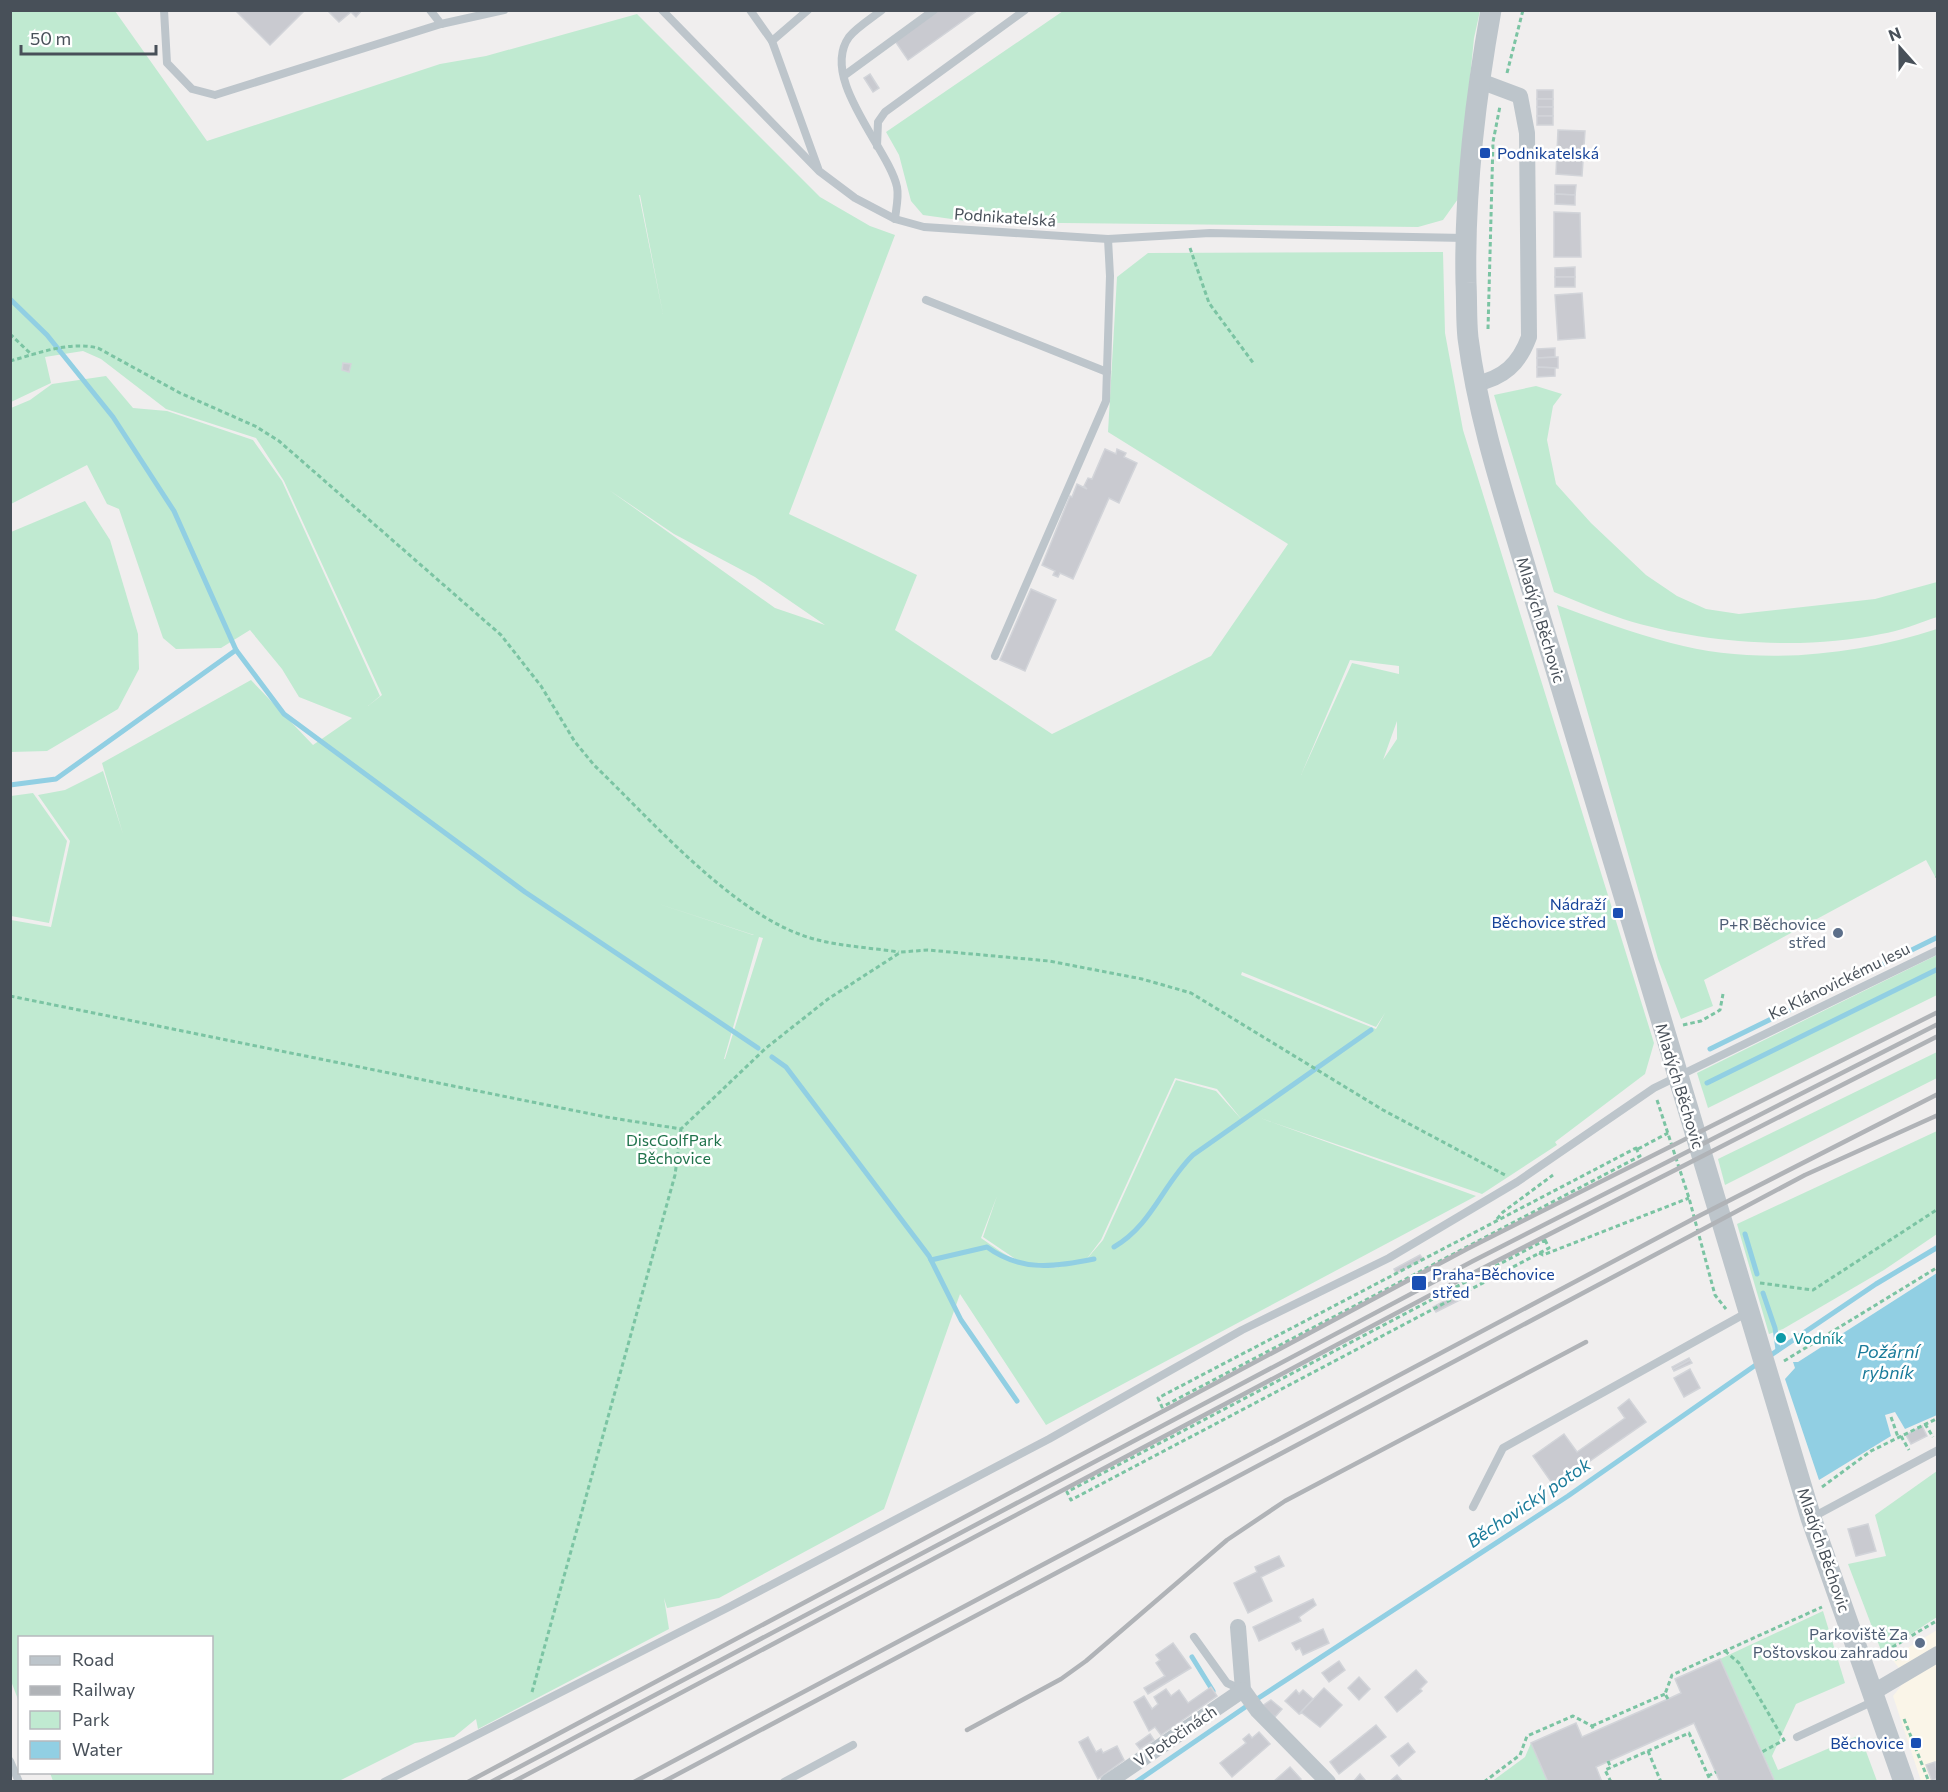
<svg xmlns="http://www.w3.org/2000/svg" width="1948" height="1792" viewBox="0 0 1948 1792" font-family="Commissioner,sans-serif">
<rect width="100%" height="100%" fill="#f0eeee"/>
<path fill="#faf5e8" d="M1937,1630V1781H1921L1893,1696L1907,1678L1891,1658Z"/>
<g fill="#c0ead1" fill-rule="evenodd">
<path d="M11,11H115L207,141L440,64L486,56L637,14L820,197L870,226L895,235L789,514L917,575L895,630L1052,734L1211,656L1288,544L1108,432L1117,277L1148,253L1443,252L1445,333L1463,430L1654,1043L1645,1074L1555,1142L1557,1145L1482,1194L1260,1118L1476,1196L1046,1425L960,1294L884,1509L719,1598L667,1608L664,1598L669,1629L478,1729L476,1719L454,1737L415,1743L339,1781H53L50,1773L212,1772V1638H20L19,1702L11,1681V920L51,927L70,841L38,795L65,790L103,771L123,834L102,763L251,680L313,745L352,718L299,697L282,669L250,630L221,648L176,649L163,638L119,509L107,504L87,465L11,504V408L30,400L52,384L106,376L133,408L167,411L253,440L282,481L380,696L368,706L382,695L284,481L256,438L166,409L101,359L83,351L45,357L51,383L11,402ZM639,195H640L663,314ZM609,490L674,534L755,577L825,625L775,608ZM1350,660L1399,666V674L1352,663L1301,775ZM1397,721V739L1383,760ZM653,902L754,935H753ZM759,937L763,938L725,1059H724ZM1242,972L1376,1027L1385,1013L1376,1029L1241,975ZM1175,1078L1217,1089L1242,1120L1216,1091L1176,1080L1103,1240L1085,1261L1101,1240ZM997,1196L983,1237L1020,1262L1064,1266C1030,1274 1007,1256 981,1238Z"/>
<path d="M1063,11H1480L1474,38L1458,199L1443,220L1418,227L973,222L923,215L911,201L899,155L886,132Z"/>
<path d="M1536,386L1562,394L1553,406L1547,440L1556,484L1591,523L1646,575L1677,596L1706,609L1739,614L1875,599L1937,582V617C1919,623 1900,631 1881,634C1802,651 1699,643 1623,619C1599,611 1577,601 1554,592L1494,395Z"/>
<path d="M85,501L110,540L138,634L139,669L118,709L47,751L11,752V532Z"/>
<path d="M1557,605C1595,619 1632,633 1671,643C1756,666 1854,656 1937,629V880L1926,860L1704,980L1713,1006L1681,1019L1658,959Z"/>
<path d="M33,793L67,841L49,923L11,916V796Z"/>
<path d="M1937,955V995L1708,1108L1697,1073Z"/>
<path d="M1937,1052V1078L1725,1185L1718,1159Z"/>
<path d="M1937,1131V1234L1884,1270L1783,1329L1769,1334L1737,1224Z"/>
<path d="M1937,1471V1617L1882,1653L1848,1564L1886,1556L1875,1515Z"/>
<path d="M1823,1611L1845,1683L1796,1704L1772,1756L1778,1770L1860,1735L1877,1781H1775L1720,1659Z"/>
<path d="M1531,1743L1548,1781L1491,1782L1525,1757Z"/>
</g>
<path fill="#91cfe3" d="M1937,1273V1415L1905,1429L1895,1412L1885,1415L1891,1436L1819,1480L1785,1379L1795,1368L1793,1362H1798Z"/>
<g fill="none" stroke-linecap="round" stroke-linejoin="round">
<g stroke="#91cfe3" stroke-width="5">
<path d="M10,299L47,335L113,417L174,511L236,650L284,714L525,892L758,1048"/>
<path d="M10,785L56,779L236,650"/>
<path d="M1865,973L1938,937"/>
<path d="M1710,1049L1818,996"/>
<path d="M772,1057L786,1067L929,1256L961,1320L1017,1401"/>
<path d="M1707,1083L1938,969"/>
<path d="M1745,1234L1757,1274"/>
<path d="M1114,1247C1152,1225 1163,1184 1193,1155L1371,1030"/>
<path d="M931,1260L987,1247C1021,1272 1055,1267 1094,1259"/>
<path d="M1763,1293L1775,1328L1778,1350"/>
<path d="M1768,1357L1876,1284L1938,1247"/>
<path d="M1192,1657L1213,1691"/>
<path d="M1136,1782L1257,1699L1568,1496L1760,1362"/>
</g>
</g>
<g fill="#c9cad0" stroke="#d2d4d9" stroke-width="1.5">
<path d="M235,10H305L270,45Z"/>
<path d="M327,10H362L356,17L351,12L339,22Z"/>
<path d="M938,10H978L908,60L895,41Z"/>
<path d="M870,74L879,88L873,92L864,78Z"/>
<rect x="1537" y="90" width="16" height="9"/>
<rect x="1537" y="99" width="16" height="8"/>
<rect x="1537" y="107" width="16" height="9"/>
<rect x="1537" y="116" width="16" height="9"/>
<path d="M1558,130L1585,131L1582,176L1556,174Z"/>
<path d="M1555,185H1576L1575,195L1555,194Z"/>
<path d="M1555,194L1575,195V205L1555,204Z"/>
<path d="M1554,212L1580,213L1581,257H1554Z"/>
<path d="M1575,267V277H1555V268Z"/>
<rect x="1555" y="277" width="20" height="10"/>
<path d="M1582,293L1585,338L1558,340L1555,295Z"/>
<path d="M1555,348V357L1537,358V349Z"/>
<path d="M1558,357V368L1537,367V358Z"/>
<path d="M343,363L351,364L349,372L342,370Z"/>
<path d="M1537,367L1555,368V376L1537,377Z"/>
<path d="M1105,449L1116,454L1117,449L1126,453L1124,457L1137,463L1119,503L1109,498L1073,579L1060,573L1058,577L1053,575L1055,571L1042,565L1070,496L1072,497L1077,484L1087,489L1084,486L1088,478L1092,479Z"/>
<path d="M1031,589L1056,600L1025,671L1000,660Z"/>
<path d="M1420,1255L1423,1259L1396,1273L1394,1269Z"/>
<path d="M1459,1293L1462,1299L1436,1312L1433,1307Z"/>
<path d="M1689,1358L1690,1360L1673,1369L1672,1367Z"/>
<path d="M1690,1360L1692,1363L1674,1371L1673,1369Z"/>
<path d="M1690,1369L1700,1388L1684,1397L1674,1378Z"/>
<path d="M1629,1399L1646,1422L1554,1486L1533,1456L1564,1434L1577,1452L1625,1418L1618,1408Z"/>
<path d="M1922,1426L1927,1436L1911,1444L1906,1435Z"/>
<path d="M1868,1524L1876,1551L1856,1556L1848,1529Z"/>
<path d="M1279,1556L1284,1566L1261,1577L1272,1601L1248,1613L1234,1583L1257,1572L1255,1567Z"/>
<path d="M1313,1599L1316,1605L1299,1617L1301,1621L1259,1641L1253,1627Z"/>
<path d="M1323,1629L1329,1643L1303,1655L1300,1648L1296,1650L1292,1643Z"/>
<path d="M1173,1643L1191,1668L1148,1694L1144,1688L1165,1676L1156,1663L1160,1660L1156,1655Z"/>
<path d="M1720,1659L1775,1782H1720L1694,1723L1596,1767L1602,1782H1548L1531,1743L1576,1723L1582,1737L1668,1699L1681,1693L1675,1679Z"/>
<path d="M1339,1661L1345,1670L1329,1682L1322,1673Z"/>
<path d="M1416,1670L1427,1682L1420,1689L1422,1691L1397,1712L1385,1697Z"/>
<path d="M1359,1677L1370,1689L1359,1700L1348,1688Z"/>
<path d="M1211,1687L1217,1696L1161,1735L1155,1727L1149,1731L1134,1702L1144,1696L1152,1709L1158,1704L1154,1697L1166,1689L1171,1696L1179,1690L1188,1703Z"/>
<path d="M1324,1688L1342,1705L1320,1727L1302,1713L1299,1714Z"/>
<path d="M1296,1690L1299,1694L1303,1690L1313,1699L1299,1714L1285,1701Z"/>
<path d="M1271,1700L1282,1709L1275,1717L1262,1706Z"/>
<path d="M1376,1725L1386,1737L1339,1774L1330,1762Z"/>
<path d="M1259,1732L1270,1744L1232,1777L1220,1763L1246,1743L1243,1739L1249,1734L1252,1738Z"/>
<path d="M1150,1734L1154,1740L1140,1749L1136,1744Z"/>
<path d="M1088,1737L1096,1752L1101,1749L1103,1753L1117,1746L1124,1760L1098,1779L1079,1742Z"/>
<path d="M1408,1743L1415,1752L1399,1766L1391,1756Z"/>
<path d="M1935,1762L1938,1778L1932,1781L1926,1765Z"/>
<path d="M1290,1767L1301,1779L1299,1782H1273Z"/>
<path d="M1360,1774L1365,1780L1353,1782Z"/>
<path d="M1397,1775L1403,1782H1389Z"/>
</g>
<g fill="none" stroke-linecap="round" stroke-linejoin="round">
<g stroke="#7bc4a3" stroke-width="3" stroke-dasharray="4.5 3" stroke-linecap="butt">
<path d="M1507,73L1523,10"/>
<path d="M1190,248L1209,303L1254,364"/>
<path d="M1488,329L1493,142L1500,106"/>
<path d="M10,334L32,355"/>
<path d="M10,361C39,353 69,341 98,348L180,393L255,426L279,441L501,635L541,686L575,742L594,765C651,820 727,907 799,934C829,946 867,947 899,952"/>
<path d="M1936,878L1938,877"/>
<path d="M10,996L606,1117L681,1129L766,1048L828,999L901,952L928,950L1049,961L1142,979L1191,993L1383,1110L1505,1175"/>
<path d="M1683,1025L1701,1021L1720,1010L1723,994"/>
<path d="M1657,1100L1689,1198L1715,1295L1726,1309"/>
<path d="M1636,1148L1640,1156L1162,1407L1158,1398Z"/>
<path d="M1638,1149L1668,1133"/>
<path d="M1497,1219L1503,1212L1553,1175"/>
<path d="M1545,1240L1549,1248L1071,1500L1067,1492Z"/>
<path d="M1539,1253L1543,1255L1689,1198"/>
<path d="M1760,1283L1813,1290L1938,1209"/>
<path d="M1784,1361L1938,1267"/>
<path d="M1891,1417L1898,1437"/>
<path d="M1925,1424L1933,1437"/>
<path d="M1901,1436L1909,1450"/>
<path d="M1822,1487L1871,1451L1938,1418"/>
<path d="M1725,1651L1739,1663L1784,1740L1762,1752"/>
<path d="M1897,1660L1891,1648L1938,1620"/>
<path d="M532,1692L675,1175L681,1129"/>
<path d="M1668,1699L1665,1694L1672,1675L1822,1607"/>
<path d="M1904,1719L1929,1782"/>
<path d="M1592,1726L1665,1694"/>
<path d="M1648,1751L1661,1782"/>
<path d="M1608,1761L1611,1768"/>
<path d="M1708,1776L1716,1772"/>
<path d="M1484,1782L1520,1755L1527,1736L1573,1716L1592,1726L1594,1731"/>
<path d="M1611,1782L1605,1770L1689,1733L1711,1782"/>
</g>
<g stroke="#bdc5cb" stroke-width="8">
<path d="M164,10L167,63L192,89L215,95L441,24"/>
<path d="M430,10L441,24L504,10"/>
<path d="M662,10L819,171L855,198L895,219L924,227L1108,239L1210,233L1465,238"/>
<path d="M750,10L772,41L818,168"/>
<path d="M882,10C872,18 857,27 849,37C819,79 889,149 897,187C899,197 896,209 895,219"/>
<path d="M772,41L808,10"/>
<path d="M845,75L934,10"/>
<path d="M877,146L878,122L885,112L1025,10"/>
<path d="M926,300L1107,372"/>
<path d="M995,656L1106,401L1110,276L1108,239"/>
<path d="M1473,1507L1503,1448L1748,1312"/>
<path d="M1811,1518L1938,1450"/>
<path d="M1194,1637L1227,1683L1243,1690"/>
<path d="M1797,1737L1874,1701"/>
<path d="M10,1761L19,1782"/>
<path d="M384,1782L729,1607L1049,1439L1242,1330L1389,1258L1517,1182L1654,1088L1938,950"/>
<path d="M784,1782L853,1745"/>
</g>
<g stroke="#bdc5cb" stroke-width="16">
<path d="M1475,384C1504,378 1519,364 1529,337L1527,133L1520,96L1480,81"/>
<path d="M1238,1627L1243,1690L1258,1711L1328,1782"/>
<path d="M1872,1693L1938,1654"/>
<path d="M1108,1782L1243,1690"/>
</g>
<path stroke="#bdc5cb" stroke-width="21" d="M1491,10C1475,100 1464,192 1466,283C1467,301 1466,320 1468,338C1479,424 1508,507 1532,590L1811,1518L1904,1782"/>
<g stroke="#b0b3b7" stroke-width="4.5">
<path d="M967,1730L1061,1679L1086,1661L1227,1540L1285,1501L1586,1342"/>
<path d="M468,1782L1467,1249L1938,1012"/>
<path d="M491,1782L1473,1261L1938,1024"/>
<path d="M513,1782L1438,1291L1938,1036"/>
<path d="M634,1782L1693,1219L1938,1094"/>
<path d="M663,1782L1805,1175L1938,1115"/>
</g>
</g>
<g fill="#1a4fb4" stroke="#fff" stroke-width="2">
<rect x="1479" y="147" width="12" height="12" rx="3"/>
<rect x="1612" y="907" width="12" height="12" rx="3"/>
<rect x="1411" y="1275" width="16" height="16" rx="3"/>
<rect x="1910" y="1737" width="12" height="12" rx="3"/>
</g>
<g fill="#5c6f8a" stroke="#fff" stroke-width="2">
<circle cx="1838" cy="933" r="6"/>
<circle cx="1920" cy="1643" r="6"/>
</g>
<circle fill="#0f9aa8" stroke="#fff" stroke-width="2" cx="1781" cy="1338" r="6"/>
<g text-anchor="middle" stroke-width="5" stroke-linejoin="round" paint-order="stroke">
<g font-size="16" fill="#164399" stroke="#fff" text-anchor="start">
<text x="1497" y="159">Podnikatelská</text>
<text x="1606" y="910" text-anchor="end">Nádraží<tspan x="1606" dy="18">Běchovice střed</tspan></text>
<text x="1432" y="1280">Praha-Běchovice<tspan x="1432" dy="18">střed</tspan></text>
<text x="1904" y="1749" text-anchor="end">Běchovice</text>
</g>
<g font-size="16" fill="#485059" stroke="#fff">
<text transform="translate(1005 217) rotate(4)" y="6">Podnikatelská</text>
<text transform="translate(1541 620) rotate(73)" y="6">Mladých Běchovic</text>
<text transform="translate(1839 981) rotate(-26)" y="6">Ke Klánovickému lesu</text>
<text transform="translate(1680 1086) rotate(73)" y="6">Mladých Běchovic</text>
<text transform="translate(1824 1550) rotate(71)" y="6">Mladých Běchovic</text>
<text transform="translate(1175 1736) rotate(-34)" y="6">V Potočinách</text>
</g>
<g font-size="16" fill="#4e5e75" stroke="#fff" text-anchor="end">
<text x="1826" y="930">P+R Běchovice<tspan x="1826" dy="18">střed</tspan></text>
<text x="1908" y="1640">Parkoviště Za<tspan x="1908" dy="18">Poštovskou zahradou</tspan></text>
</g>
<g font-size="16" fill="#20734c" stroke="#fff">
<text x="674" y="1146">DiscGolfPark<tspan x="674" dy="18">Běchovice</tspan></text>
</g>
<g font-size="16" fill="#0d838f" stroke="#fff" text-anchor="start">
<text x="1793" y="1344">Vodník</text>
</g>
<g font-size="18" font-style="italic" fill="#1a7b9a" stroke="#fff">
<text x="1888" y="1358">Požární<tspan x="1888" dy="21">rybník</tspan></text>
<text transform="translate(1529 1503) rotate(-34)" y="6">Běchovický potok</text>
</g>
</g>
<rect width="1948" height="1792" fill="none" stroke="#485059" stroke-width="24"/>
<rect x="18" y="1636" width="195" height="138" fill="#ffffff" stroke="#b6b9bd" stroke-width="1.5"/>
<rect x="30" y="1656" width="30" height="9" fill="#bdc5cb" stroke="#b6b9bd" stroke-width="1.5"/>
<text x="72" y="1666" font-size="18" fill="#485059">Road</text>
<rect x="30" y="1686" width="30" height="9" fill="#b0b3b7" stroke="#b6b9bd" stroke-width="1.5"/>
<text x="72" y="1696" font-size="18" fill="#485059">Railway</text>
<rect x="30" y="1711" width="30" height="18" fill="#c0ead1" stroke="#b6b9bd" stroke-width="1.5"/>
<text x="72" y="1726" font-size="18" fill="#485059">Park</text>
<rect x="30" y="1741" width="30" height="18" fill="#91cfe3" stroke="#b6b9bd" stroke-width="1.5"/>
<text x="72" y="1756" font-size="18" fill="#485059">Water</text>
<g transform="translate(1900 48) rotate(339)" stroke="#ffffff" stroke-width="4.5" paint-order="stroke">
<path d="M0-4.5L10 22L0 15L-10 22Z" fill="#485059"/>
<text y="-9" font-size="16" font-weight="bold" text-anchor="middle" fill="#485059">N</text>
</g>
<path d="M21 45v9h135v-9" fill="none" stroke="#485059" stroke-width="3"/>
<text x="30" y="45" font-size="18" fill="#485059" stroke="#ffffff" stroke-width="4.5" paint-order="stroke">50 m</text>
</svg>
